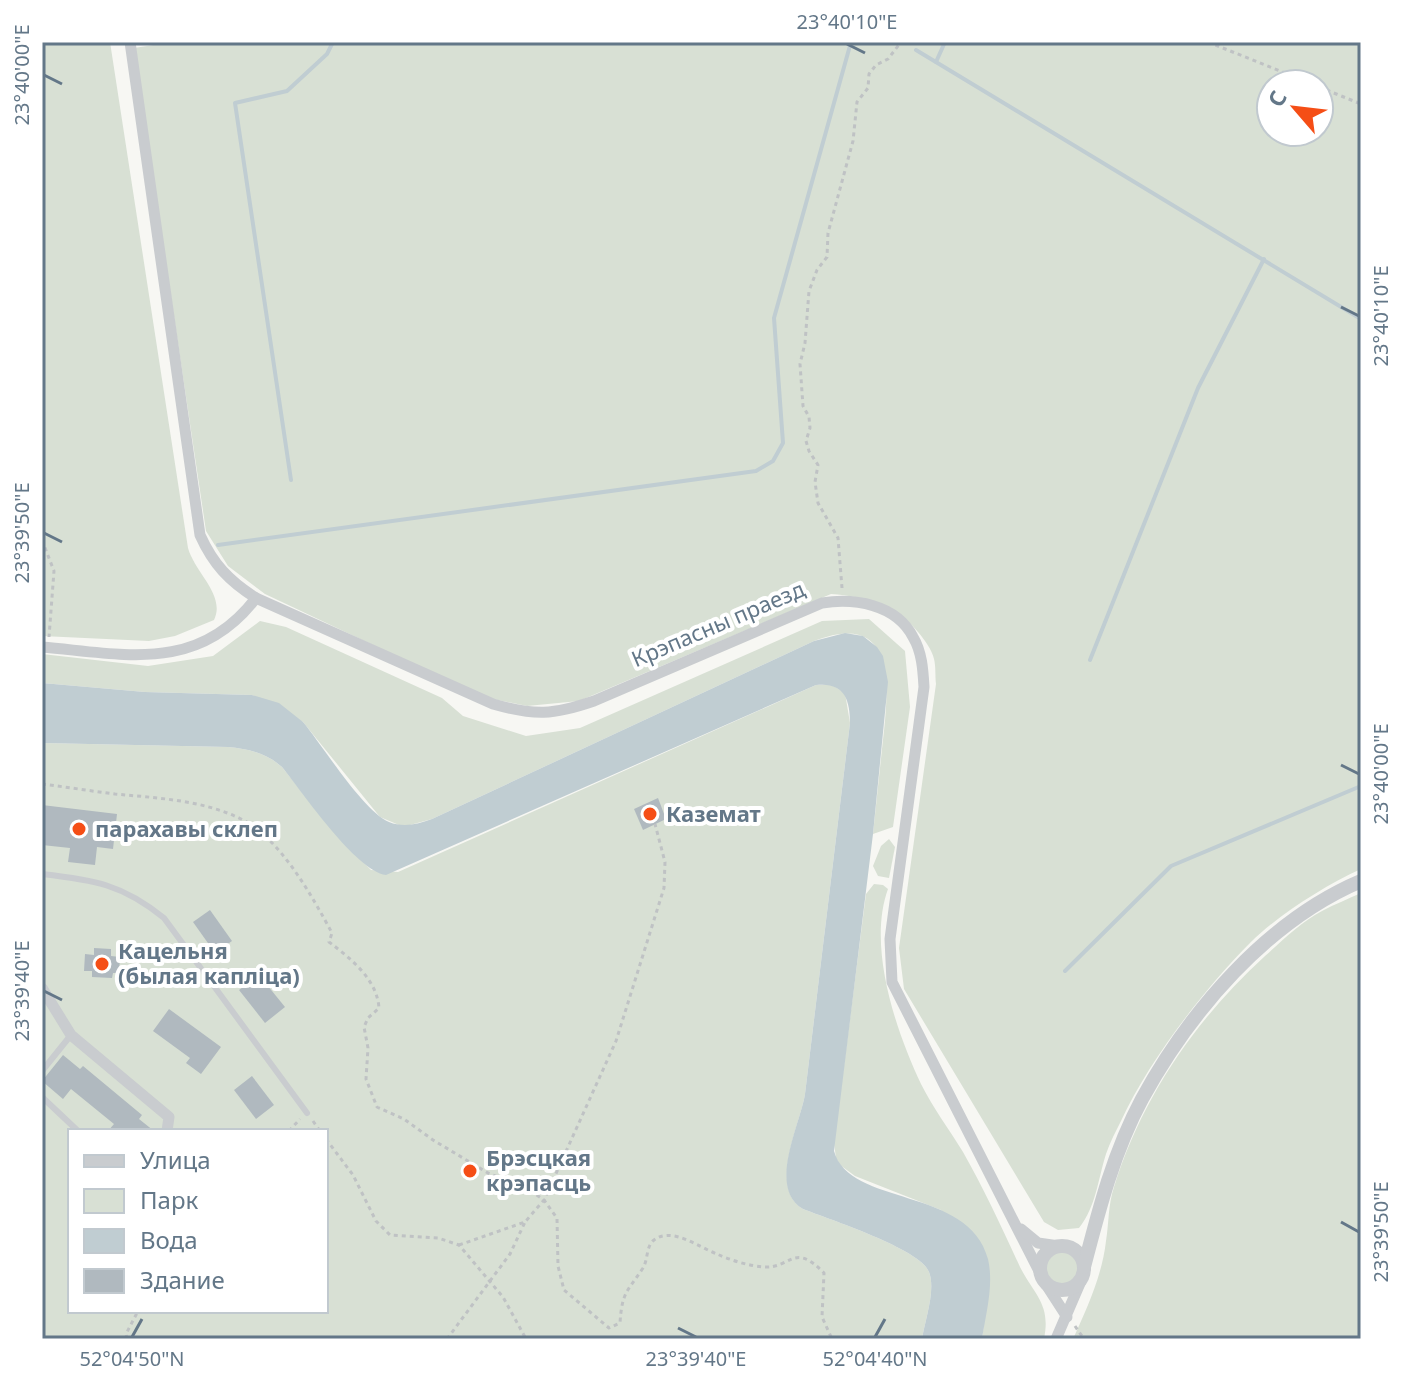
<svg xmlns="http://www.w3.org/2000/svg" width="1403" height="1381" viewBox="0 0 1403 1381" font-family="'Noto Sans',sans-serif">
<rect width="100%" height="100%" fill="#f7f7f3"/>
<g fill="#d8e0d4" fill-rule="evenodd">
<path d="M42,42H110L188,548C195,573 226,595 214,620L175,636L149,641L42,636Z"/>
<path d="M173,42H1361V869C1324,886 1278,915 1250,943C1204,989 1148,1062 1121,1121C1116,1131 1110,1142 1106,1154C1098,1179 1096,1207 1079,1228L1058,1230L1044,1222L904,989L899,948L936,684C935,676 936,667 934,659C932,650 924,639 918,632C894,603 867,597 831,594L579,701L527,706L483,697L265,594L228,566L206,531L134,48ZM1271,84H1319V132H1271Z"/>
<path d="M869,619L905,651L910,707L893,827L873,834C876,806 879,777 882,749C888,695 901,607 814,641L432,819L410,825H399L380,817L303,722L252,695L145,692L42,683V654L148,666L213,656L260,621L286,627L442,698L463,716L526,736L580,728L822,621Z"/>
<path d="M816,685H832L845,693L850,723L805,1094C800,1125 768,1188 803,1209C828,1219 921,1249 929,1272C936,1290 925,1320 922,1339H42V743L228,747C249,749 266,753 282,767L333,831L371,870L398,872ZM70,1131H326V1311H70Z"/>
<path d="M889,839L895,847L889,878L878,876L873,866L881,846Z"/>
<path d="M874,884L883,885L888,889C867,947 896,1031 921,1084C933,1108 949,1129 963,1152C984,1189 1002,1228 1020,1267C1035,1296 1051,1304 1044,1339H982L990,1276L941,1210L855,1176L840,1165L836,1158L834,1143L866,894Z"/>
<path d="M1361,893V1339H1073C1087,1308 1102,1276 1106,1241C1109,1223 1108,1205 1114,1187C1142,1097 1196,1019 1265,956C1283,940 1301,922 1322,911C1335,904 1348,899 1361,893Z"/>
<circle cx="1062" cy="1268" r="19"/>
</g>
<path fill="#c0cdd2" d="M845,633L863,636L877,647L883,656L888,682L873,834L834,1151C849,1207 969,1186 988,1259C994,1285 986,1313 982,1339H922C925,1320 936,1290 929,1272C921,1249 828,1219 803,1209C767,1188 800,1125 805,1094L850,723C850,699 844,682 816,685L386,875C356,871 303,793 282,767C266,753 249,749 228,747L42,743V683L145,692L252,695L279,703L303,722C323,746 363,811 389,822C404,828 418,824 432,819L814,641Z"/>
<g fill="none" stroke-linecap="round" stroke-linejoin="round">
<g stroke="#c0cdd2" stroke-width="4">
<path d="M916,50L1361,319"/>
<path d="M936,62L945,42"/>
<path d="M291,480L235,103L287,91L327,54L333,42"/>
<path d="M218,545L756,471L773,461L783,443L774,318L851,42"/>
<path d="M1090,660L1198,388L1264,259"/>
<path d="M1065,971L1171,866L1361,786"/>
</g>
</g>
<g fill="#b0b9bf">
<path d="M658,798L666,819L643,830L634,809Z"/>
<path d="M42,805L117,814L113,849L97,847L95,865L68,862L70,848L42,845Z"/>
<path d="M210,910L232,941L215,953L193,922Z"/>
<path d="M94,948L111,949V956L120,957L119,973H113L112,978L92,977V971H84L85,954L94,955Z"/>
<path d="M259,975L285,1007L265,1023L239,990Z"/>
<path d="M169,1009L221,1047L201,1074L186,1063L190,1058L153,1031Z"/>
<path d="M63,1055L80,1069L83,1066L142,1115L139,1119L154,1131H108L114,1124L71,1089L63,1099L42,1081Z"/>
<path d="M252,1076L274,1105L256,1119L234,1090Z"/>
</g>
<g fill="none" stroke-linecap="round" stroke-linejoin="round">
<g stroke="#bfc2c4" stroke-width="3" stroke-dasharray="4 4" stroke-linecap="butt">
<path d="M1208,42L1312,84"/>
<path d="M1319,87L1361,104"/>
<path d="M42,540L54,571L49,637"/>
<path d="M842,588L838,538L818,503L815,482L818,465L809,451L806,441L810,428L809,417L803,406L800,364L805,343L809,291L817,270L827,257L828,233L853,141L857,102L868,88L869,74L876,65L888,59L901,42"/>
<path d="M42,784C66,787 91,791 115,794C157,798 203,800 241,819C280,838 312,896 332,933L329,942C350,958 377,979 379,1008L368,1018L364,1027L368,1048L366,1079L377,1107L404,1119L433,1140L488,1173L526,1188L544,1200L557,1218L558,1266L564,1290L609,1328L620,1323C622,1292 627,1292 643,1268C648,1260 646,1246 654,1240C672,1226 700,1248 717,1254C730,1260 749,1266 764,1267C791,1269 793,1241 824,1273L822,1317L832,1339"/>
<path d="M313,1121L320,1131"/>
<path d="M289,1131L300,1119"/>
<path d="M326,1139L353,1175L376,1221L390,1235L438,1238L459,1245L503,1297L526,1339"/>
<path d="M459,1245L525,1222L544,1200L616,1041L664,888L665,862L655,824"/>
<path d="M1075,1326L1084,1339"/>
<path d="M127,1339L126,1334L138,1311"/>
<path d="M447,1339L510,1254L525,1222"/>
</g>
<g stroke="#c9cccf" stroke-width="6">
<path d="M42,874C94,880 122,884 164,918L307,1113"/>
<path d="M42,1071L71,1035"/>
<path d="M42,1097L78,1131"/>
</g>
<g stroke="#c9cccf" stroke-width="11">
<path d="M130,42L200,535C213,564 229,581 256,598L493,704C535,716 553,715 594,701L822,603C854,598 896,604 913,637C922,652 923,670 924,687L890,939L892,982L1041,1275"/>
<path d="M42,647C124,654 198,674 256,598"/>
<path d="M42,988L71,1035L169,1117L167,1131"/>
<path d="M1021,1229L1038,1243L1059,1246"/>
<path d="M1045,1283L1067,1317"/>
<path d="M1056,1339L1081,1281"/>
</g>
<g stroke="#c9cccf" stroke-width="14">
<circle cx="1062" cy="1268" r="22"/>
<path d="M1084,1267C1099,1209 1114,1151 1142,1099C1190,1011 1267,921 1361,881"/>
</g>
</g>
<path fill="none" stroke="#637788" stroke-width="3" d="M847,44L865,53M44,75L62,84M1341,307L1359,316M44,533L62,542M1341,765L1359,774M44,991L62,1000M1341,1222L1359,1232M678,1328L696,1337M132,1337L142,1319M875,1337L885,1319"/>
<g fill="#f54e16" stroke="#fff" stroke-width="3">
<circle cx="650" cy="814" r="8"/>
<circle cx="79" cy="829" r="8"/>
<circle cx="102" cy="964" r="8"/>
<circle cx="470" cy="1171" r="8"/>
</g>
<g text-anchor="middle" stroke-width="8" stroke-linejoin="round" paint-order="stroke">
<g font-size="22" fill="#637788" stroke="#fff">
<text transform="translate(718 624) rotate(-23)" y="8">Крэпасны праезд</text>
</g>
<g font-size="22" font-weight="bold" fill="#637788" stroke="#fff" text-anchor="start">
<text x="666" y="822">Каземат</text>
<text x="95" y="837">парахавы склеп</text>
<text x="118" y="959">Кацельня<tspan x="118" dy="25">(былая капліца)</tspan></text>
<text x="486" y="1166">Брэсцкая<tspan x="486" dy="25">крэпасць</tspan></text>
</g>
</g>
<rect width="1403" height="1381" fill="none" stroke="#ffffff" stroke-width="88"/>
<rect x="68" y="1129" width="260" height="184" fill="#ffffff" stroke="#c1c9cf" stroke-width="2"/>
<rect x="84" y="1155" width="40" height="12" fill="#c9cccf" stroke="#c1c9cf" stroke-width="2"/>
<text x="140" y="1169" font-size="24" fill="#637788">Улица</text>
<rect x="84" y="1189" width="40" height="24" fill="#d8e0d4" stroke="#c1c9cf" stroke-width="2"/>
<text x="140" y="1209" font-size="24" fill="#637788">Парк</text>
<rect x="84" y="1229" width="40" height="24" fill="#c0cdd2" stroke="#c1c9cf" stroke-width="2"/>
<text x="140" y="1249" font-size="24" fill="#637788">Вода</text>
<rect x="84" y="1269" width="40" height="24" fill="#b0b9bf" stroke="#c1c9cf" stroke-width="2"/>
<text x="140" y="1289" font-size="24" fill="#637788">Здание</text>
<g transform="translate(1295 108) rotate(298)"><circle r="38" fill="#ffffff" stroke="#c1c9cf" stroke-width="2"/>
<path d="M0-6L14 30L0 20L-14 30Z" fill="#f54e16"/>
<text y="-12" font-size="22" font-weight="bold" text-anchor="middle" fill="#637788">С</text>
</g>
<rect x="44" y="44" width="1315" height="1293" fill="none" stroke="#637788" stroke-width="3"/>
<g font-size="20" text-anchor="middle" fill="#637788">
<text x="847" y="29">23°40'10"E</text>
<text transform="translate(22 75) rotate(-90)" y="7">23°40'00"E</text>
<text transform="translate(1381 316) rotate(-90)" y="7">23°40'10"E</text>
<text transform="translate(22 533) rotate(-90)" y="7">23°39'50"E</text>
<text transform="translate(1381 774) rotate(-90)" y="7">23°40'00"E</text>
<text transform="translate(22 991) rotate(-90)" y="7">23°39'40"E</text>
<text transform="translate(1381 1232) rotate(-90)" y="7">23°39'50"E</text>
<text x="132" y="1366">52°04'50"N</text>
<text x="696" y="1366">23°39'40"E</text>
<text x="875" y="1366">52°04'40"N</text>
</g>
</svg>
